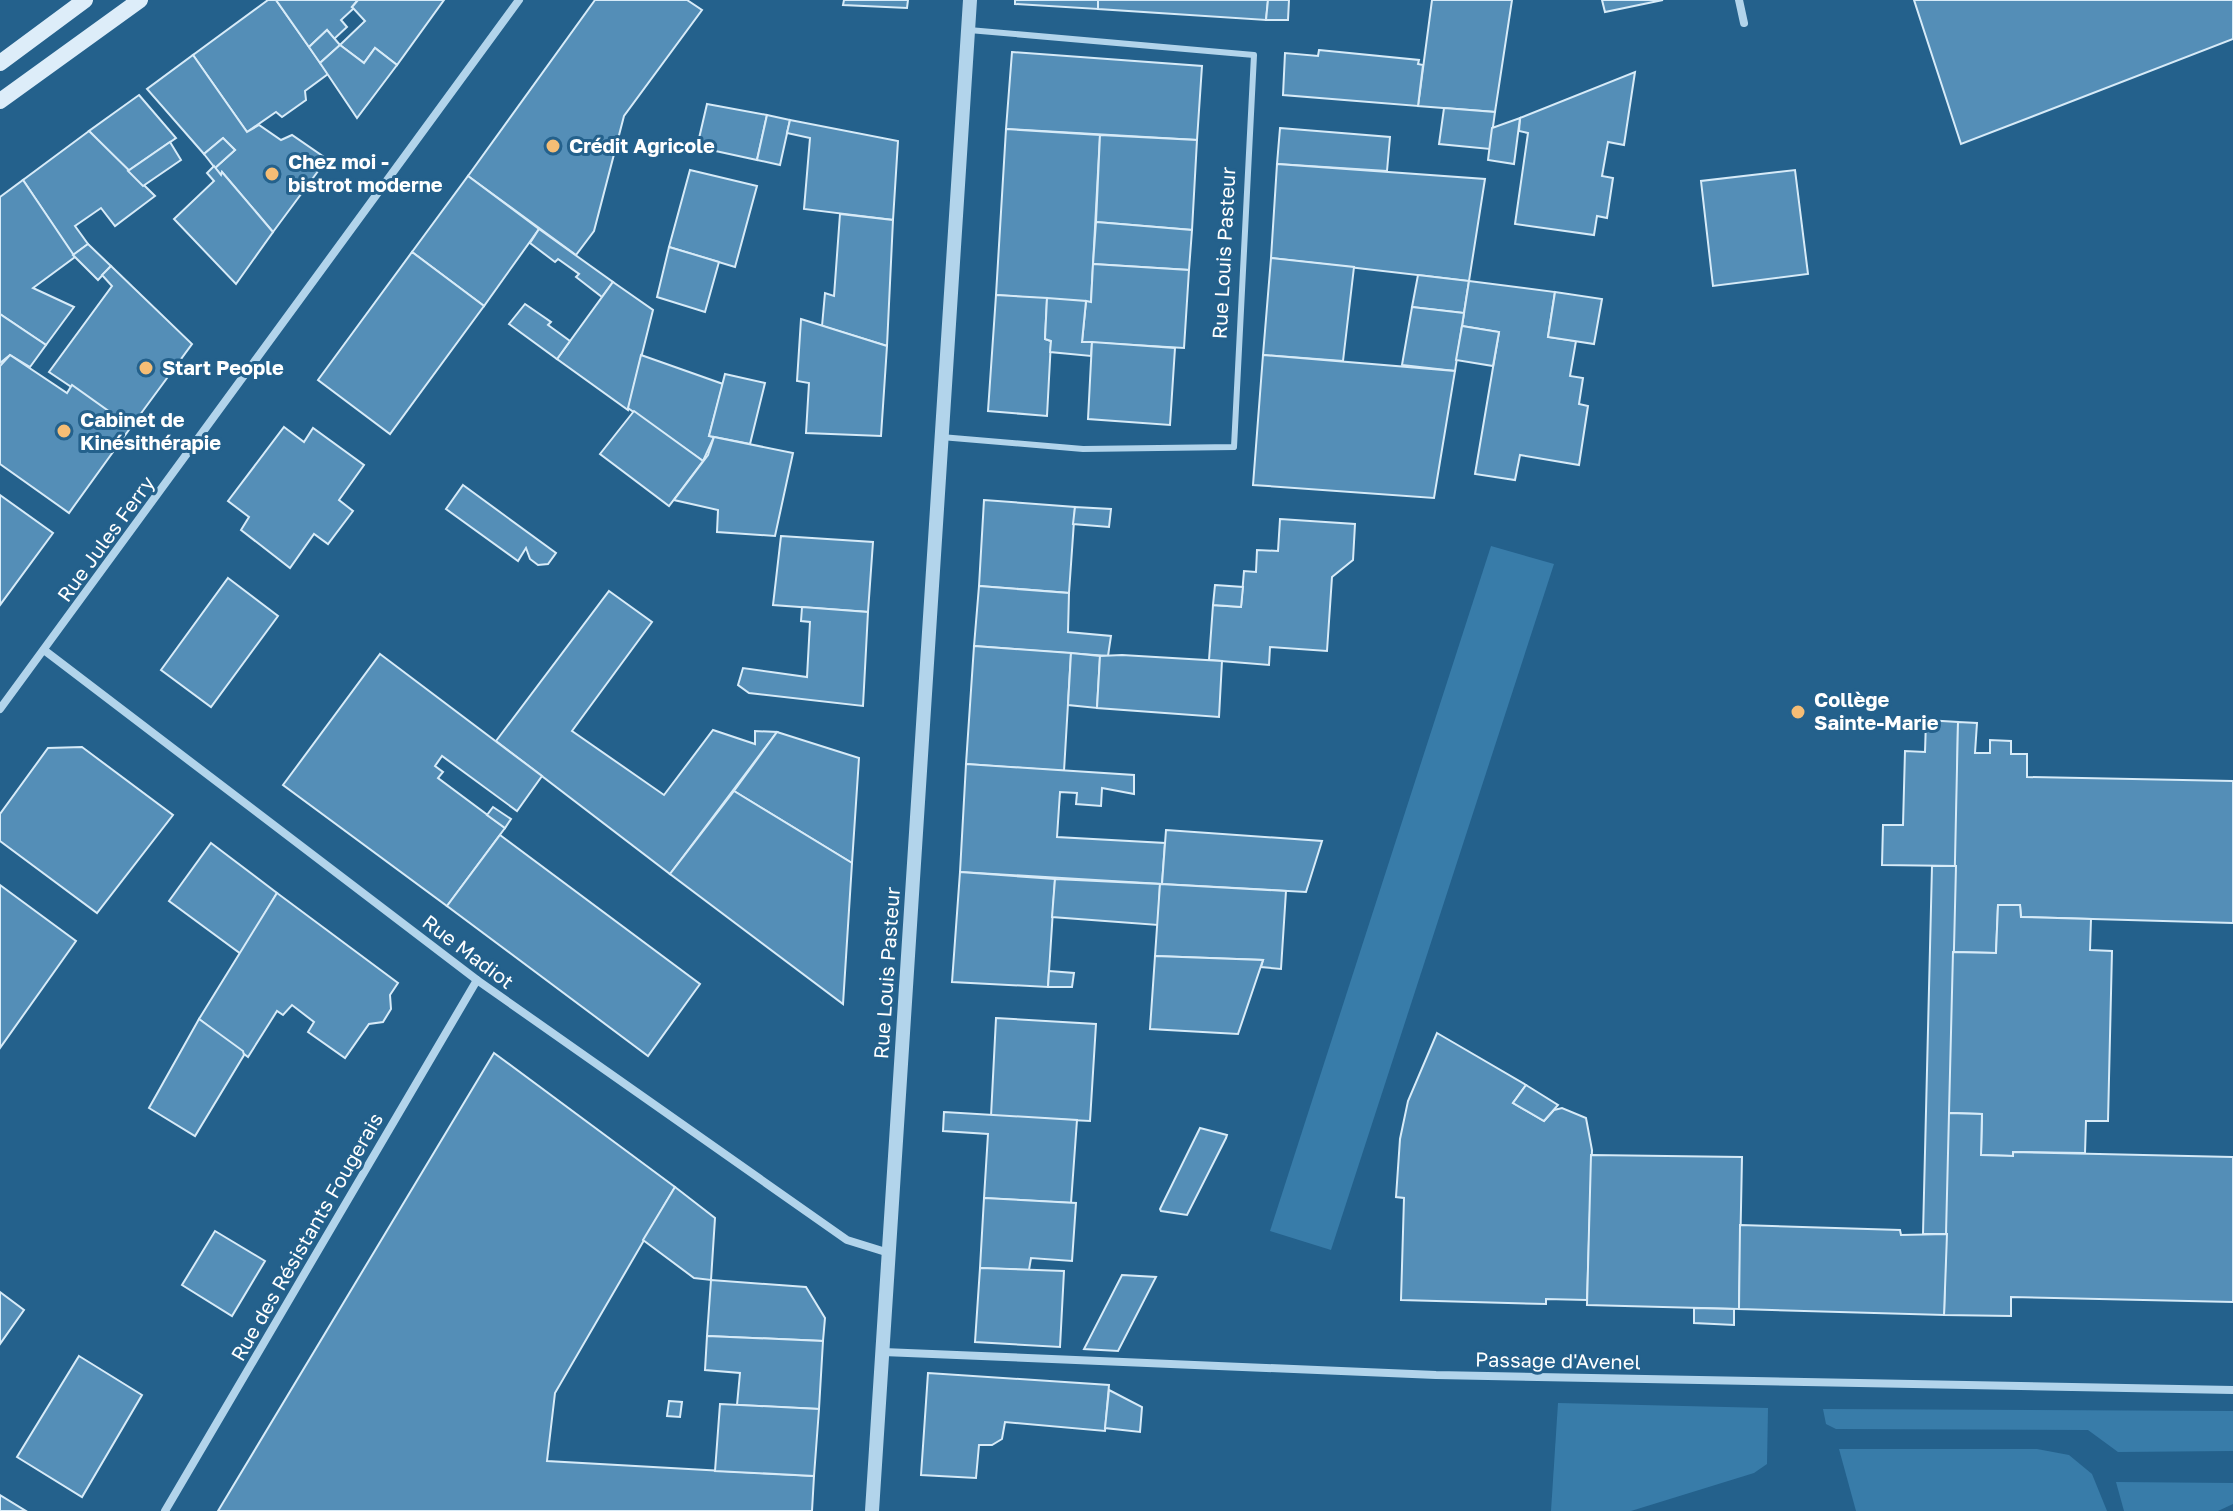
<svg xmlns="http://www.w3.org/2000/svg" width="2233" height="1511" viewBox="0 0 2233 1511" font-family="'Golos Text',sans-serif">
<rect width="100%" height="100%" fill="#24618c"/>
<g fill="#387ca9">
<path d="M1491,546L1554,564L1331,1250L1270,1231Z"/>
<path d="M1558,1403L1768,1408L1767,1464L1754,1473L1631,1511H1551Z"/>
<path d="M1823,1409L2233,1411V1451L2118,1452L2088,1430L1836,1429L1826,1424Z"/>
<path d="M1839,1449H2037L2069,1455L2092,1474L2107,1511H1856Z"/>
<path d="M2116,1482L2233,1483V1504L2218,1511H2124Z"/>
</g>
<g fill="#548eb7" stroke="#d7ebf8" stroke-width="2">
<path d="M268,0H276L328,74L305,91L306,100L282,117L276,112L247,132L193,55Z"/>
<path d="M276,0H358L352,7L354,8L341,20L347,27L334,39L327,30L309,47Z"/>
<path d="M358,0H444L397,65L375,48L364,63L340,45L365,21L352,7Z"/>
<path d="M595,0H687L702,10L624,116L594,231L576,255L468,176Z"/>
<path d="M844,0H908L907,8L843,5Z"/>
<path d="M1015,0H1098V9L1015,4Z"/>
<path d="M1098,0H1268L1266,20L1098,9Z"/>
<path d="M1268,0H1289L1288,20H1266Z"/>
<path d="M1432,0H1512L1495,112L1418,106Z"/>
<path d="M1602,0H1663L1605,12Z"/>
<path d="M1914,0H2233V39L1961,144Z"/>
<path d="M327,30L340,45L320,63L309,47Z"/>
<path d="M340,45L364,63L375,48L397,65L357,118L320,63Z"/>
<path d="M1319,50L1419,60L1418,64L1423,65L1418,106L1283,95L1285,53L1318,56Z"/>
<path d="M1012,52L1202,66L1197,140L1006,129Z"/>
<path d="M193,55L247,132L259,125L281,140L292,135L327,159L273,232L222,172L221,175L215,168L235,150L223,138L204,154L147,89Z"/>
<path d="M1635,72L1624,145L1608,142L1602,176L1613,178L1607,218L1597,216L1594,235L1515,224L1528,133L1519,131L1520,118Z"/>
<path d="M139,95L176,138L128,171L89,131Z"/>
<path d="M707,104L767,115L757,160L697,147Z"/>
<path d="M1444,108L1495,112L1490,149L1439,144Z"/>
<path d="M767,115L790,120L780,165L757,160Z"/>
<path d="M1520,118L1514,164L1488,160L1492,128Z"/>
<path d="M790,120L898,141L893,220L804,209L810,138L787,133Z"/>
<path d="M1280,128L1390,137L1387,171L1277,164Z"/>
<path d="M1006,129L1100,135L1091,302L996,295Z"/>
<path d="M89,131L155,196L115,226L101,208L75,226L88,244L73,255L23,180Z"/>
<path d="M1100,135L1197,140L1192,230L1096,222Z"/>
<path d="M223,138L235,150L215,168L204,154Z"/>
<path d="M170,142L181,160L143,186L128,171Z"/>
<path d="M1277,164L1485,179L1469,281L1271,258Z"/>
<path d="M214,166L221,175L222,172L273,232L236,284L174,219L214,181L207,173Z"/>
<path d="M690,170L757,186L735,267L669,247Z"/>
<path d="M1795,170L1808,274L1713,286L1701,181Z"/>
<path d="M468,176L539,229L484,306L412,252Z"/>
<path d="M23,180L75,257L33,288L74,307L46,345L0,314V197Z"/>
<path d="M840,214L893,220L887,346L822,326L825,293L834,296Z"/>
<path d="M1096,222L1192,230L1189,270L1093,264Z"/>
<path d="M539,229L613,282L602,297L576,277L579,274L558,259L555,262L530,243Z"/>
<path d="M88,244L111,266L98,280L73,255Z"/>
<path d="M669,247L719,262L705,312L657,297Z"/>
<path d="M412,252L484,306L390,434L318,380Z"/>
<path d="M1271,258L1354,267L1343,361L1263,355Z"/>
<path d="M1093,264L1189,270L1184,348L1082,342L1086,301L1091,302Z"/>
<path d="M111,266L192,344L131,427L49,372L112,286L102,275Z"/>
<path d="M1418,275L1469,281L1464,313L1412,307Z"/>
<path d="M1469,281L1555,292L1548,337L1576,341L1570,376L1583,378L1579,404L1588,406L1579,465L1520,455L1515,480L1475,474L1499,332L1462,326Z"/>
<path d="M613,282L653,310L628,410L557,359Z"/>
<path d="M1555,292L1602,299L1594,344L1548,337Z"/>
<path d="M996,295L1047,298L1045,339L1051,341L1047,416L988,411Z"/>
<path d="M1047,298L1086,301L1082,342H1092L1091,356L1050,352L1051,341L1045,339Z"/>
<path d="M525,304L551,322L548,325L570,341L557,359L509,324Z"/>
<path d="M1412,307L1464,313L1455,371L1402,365Z"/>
<path d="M0,314L46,345L30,367L10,355L0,363Z"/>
<path d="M801,319L887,346L881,436L806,433L809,383L797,381Z"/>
<path d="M1462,326L1499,332L1493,366L1456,360Z"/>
<path d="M1092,342L1175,348L1170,425L1088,419Z"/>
<path d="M10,355L67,393L72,385L131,427L69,513L0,464V366Z"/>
<path d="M641,355L723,384L709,436L714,437L703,461L628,408Z"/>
<path d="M1263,355L1455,371L1434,498L1253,485Z"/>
<path d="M725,374L765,383L750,444L709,436Z"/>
<path d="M634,411L703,461L669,506L600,454Z"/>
<path d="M284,427L304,442L313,428L364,465L339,500L353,511L328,544L314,534L290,568L241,530L249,517L228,501Z"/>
<path d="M714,437L793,453L775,536L717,532L718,510L674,500L708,455Z"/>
<path d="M463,485L556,553L548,564L538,565L530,559L526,548L518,561L446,509Z"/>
<path d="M0,495L53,533L0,605Z"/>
<path d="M984,500L1075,507L1069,593L979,586Z"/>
<path d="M1075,507L1111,509L1109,527L1073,524Z"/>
<path d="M1280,519L1355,524L1353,560L1332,577L1327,651L1270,647L1269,665L1209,660L1213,605L1241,607L1244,571L1256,572L1257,550L1278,551Z"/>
<path d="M781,536L873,542L868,612L773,605Z"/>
<path d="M228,578L278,616L211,707L161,670Z"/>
<path d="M1215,585L1243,587L1241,607L1213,605Z"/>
<path d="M979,586L1069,593L1068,632L1111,636L1108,656L974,646Z"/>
<path d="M609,591L652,622L572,731L664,795L713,730L755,744V731L777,732L670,874L496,741Z"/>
<path d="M802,607L868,612L863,706L749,693L738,685L743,668L807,677L810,622L801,621Z"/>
<path d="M974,646L1071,653L1064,771L966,764Z"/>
<path d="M1071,653L1100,656L1097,708L1068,705Z"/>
<path d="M380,654L542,776L517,811L442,756L435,766L443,772L438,778L505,828L447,906L283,785Z"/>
<path d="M1122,655L1222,661L1219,717L1097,708L1100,656Z"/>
<path d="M1926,720L1958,722L1956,866L1882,865L1883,825H1903L1905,751L1925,752Z"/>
<path d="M1958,722L1977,723L1975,753H1990V740L2011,741V754H2027V777L2233,781V923L2021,917L2020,905H1998L1996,953L1953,952Z"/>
<path d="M777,732L859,758L852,863L734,791Z"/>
<path d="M82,747L173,815L97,913L0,841V814L48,748Z"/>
<path d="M966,764L1134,775V794L1102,788L1101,806L1076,804L1077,793L1060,792L1057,837L1165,843L1162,884L960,872Z"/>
<path d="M734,791L852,863L843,1004L670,874Z"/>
<path d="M493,807L511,819L505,828L487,815Z"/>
<path d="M1166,830L1322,841L1306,892L1162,884Z"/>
<path d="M500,835L700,984L648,1056L447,906Z"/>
<path d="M211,843L277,893L241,954L169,901Z"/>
<path d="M1932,866H1956L1947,1234H1923Z"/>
<path d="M960,872L1055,879L1048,987L952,982Z"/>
<path d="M1055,879L1160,884L1158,925L1052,917Z"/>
<path d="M1160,884L1286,891L1281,969L1261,967L1263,960L1155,956Z"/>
<path d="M0,885L76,941L0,1048Z"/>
<path d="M277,893L398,983L390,995L391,1009L383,1022L369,1024L345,1058L308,1032L314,1022L292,1005L283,1015L277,1011L248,1057L199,1019Z"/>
<path d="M1998,905H2020L2021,917L2091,919L2090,950L2112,951L2108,1121H2086L2085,1153L2013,1152V1156L1981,1155L1982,1114L1949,1113L1953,952L1996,953Z"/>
<path d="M1155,956L1263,960L1238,1034L1150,1029Z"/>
<path d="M1049,971L1074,973L1072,987H1048Z"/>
<path d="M996,1018L1096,1024L1090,1121L991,1116Z"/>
<path d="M199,1019L243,1051L244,1055L195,1136L149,1108Z"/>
<path d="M1437,1033L1526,1085L1513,1103L1544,1121L1554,1110L1562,1108L1586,1118L1592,1150L1587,1300L1546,1299V1304L1401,1300L1404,1198L1396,1197L1400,1139L1408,1101Z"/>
<path d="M494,1053L675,1187L555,1393L547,1461L814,1476L812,1511H218Z"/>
<path d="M1526,1085L1558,1105L1544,1121L1513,1103Z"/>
<path d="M944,1112L1077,1120L1071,1203L984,1198L988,1134L943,1131Z"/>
<path d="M1949,1113L1982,1114L1981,1155L2013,1156V1152L2233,1157V1302L2011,1297V1316L1944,1315Z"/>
<path d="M1200,1128L1227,1135L1226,1138L1187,1215L1161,1211L1160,1209Z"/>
<path d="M1591,1155L1742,1157L1739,1309L1587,1305Z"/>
<path d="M675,1187L715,1218L711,1280L694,1278L643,1240Z"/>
<path d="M984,1198L1076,1203L1072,1261L1031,1258L1029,1270L980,1268Z"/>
<path d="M1740,1225L1900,1230L1901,1235L1947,1234L1944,1315L1739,1309Z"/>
<path d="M215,1231L265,1261L232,1316L182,1285Z"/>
<path d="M980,1268L1064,1271L1060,1347L975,1342Z"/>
<path d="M1122,1275L1156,1277L1118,1351L1084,1349Z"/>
<path d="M711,1280L806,1287L825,1318L823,1341L707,1336Z"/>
<path d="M0,1292L24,1310L0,1344Z"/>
<path d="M1694,1308L1734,1309V1325L1694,1323Z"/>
<path d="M707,1336L823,1341L819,1409L737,1405L740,1373L705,1370Z"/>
<path d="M79,1356L142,1395L82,1497L17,1457Z"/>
<path d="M928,1373L1109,1385L1105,1431L1005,1422L1002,1439L992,1445H979L976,1478L921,1475Z"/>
<path d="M1109,1390L1142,1407L1140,1432L1105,1428Z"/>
<path d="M669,1401L682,1402L680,1417L667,1416Z"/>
<path d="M720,1404L819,1409L814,1476L715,1471Z"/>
<path d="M0,1495L26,1511H0Z"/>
</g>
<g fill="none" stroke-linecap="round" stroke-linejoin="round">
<path stroke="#b2d4eb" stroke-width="6" d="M941,437L1083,449L1234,447L1254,55L969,30"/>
<g stroke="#b2d4eb" stroke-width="8">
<path d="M1739,0L1744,23"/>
<path d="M44,650L477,980L847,1240L889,1253"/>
<path d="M0,709L519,0"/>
<path d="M883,1352L1436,1375L2233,1390"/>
<path d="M165,1511L477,980"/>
</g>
<path stroke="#b2d4eb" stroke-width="14" d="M872,1511L970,0"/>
<g stroke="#ddedf9" stroke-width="16">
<path d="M0,63L85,0"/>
<path d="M0,101L140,0"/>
</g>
</g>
<g fill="#f5bd75" stroke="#24618c" stroke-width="3">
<circle cx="553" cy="146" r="8"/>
<circle cx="272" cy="174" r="8"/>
<circle cx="146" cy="368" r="8"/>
<circle cx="64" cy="431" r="8"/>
<circle cx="1798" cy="712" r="8"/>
</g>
<g text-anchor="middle" stroke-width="6" stroke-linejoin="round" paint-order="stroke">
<g font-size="20" font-weight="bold" fill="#fff" stroke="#24618c" text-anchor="start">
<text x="569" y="153">Crédit Agricole</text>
<text x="288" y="169">Chez moi -<tspan x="288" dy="23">bistrot moderne</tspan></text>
<text x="162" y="375">Start People</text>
<text x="80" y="427">Cabinet de<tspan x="80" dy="23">Kinésithérapie</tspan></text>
<text x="1814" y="707">Collège<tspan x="1814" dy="23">Sainte-Marie</tspan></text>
</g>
<g font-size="20" fill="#fff" stroke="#24618c">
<text transform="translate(1224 253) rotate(-87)" y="7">Rue Louis Pasteur</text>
<text transform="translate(106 539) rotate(-54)" y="7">Rue Jules Ferry</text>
<text transform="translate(468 952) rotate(37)" y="7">Rue Madiot</text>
<text transform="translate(887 973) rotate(-86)" y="7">Rue Louis Pasteur</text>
<text transform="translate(307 1237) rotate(-60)" y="7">Rue des Résistants Fougerais</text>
<text transform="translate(1558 1361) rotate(1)" y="7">Passage d'Avenel</text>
</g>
</g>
</svg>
